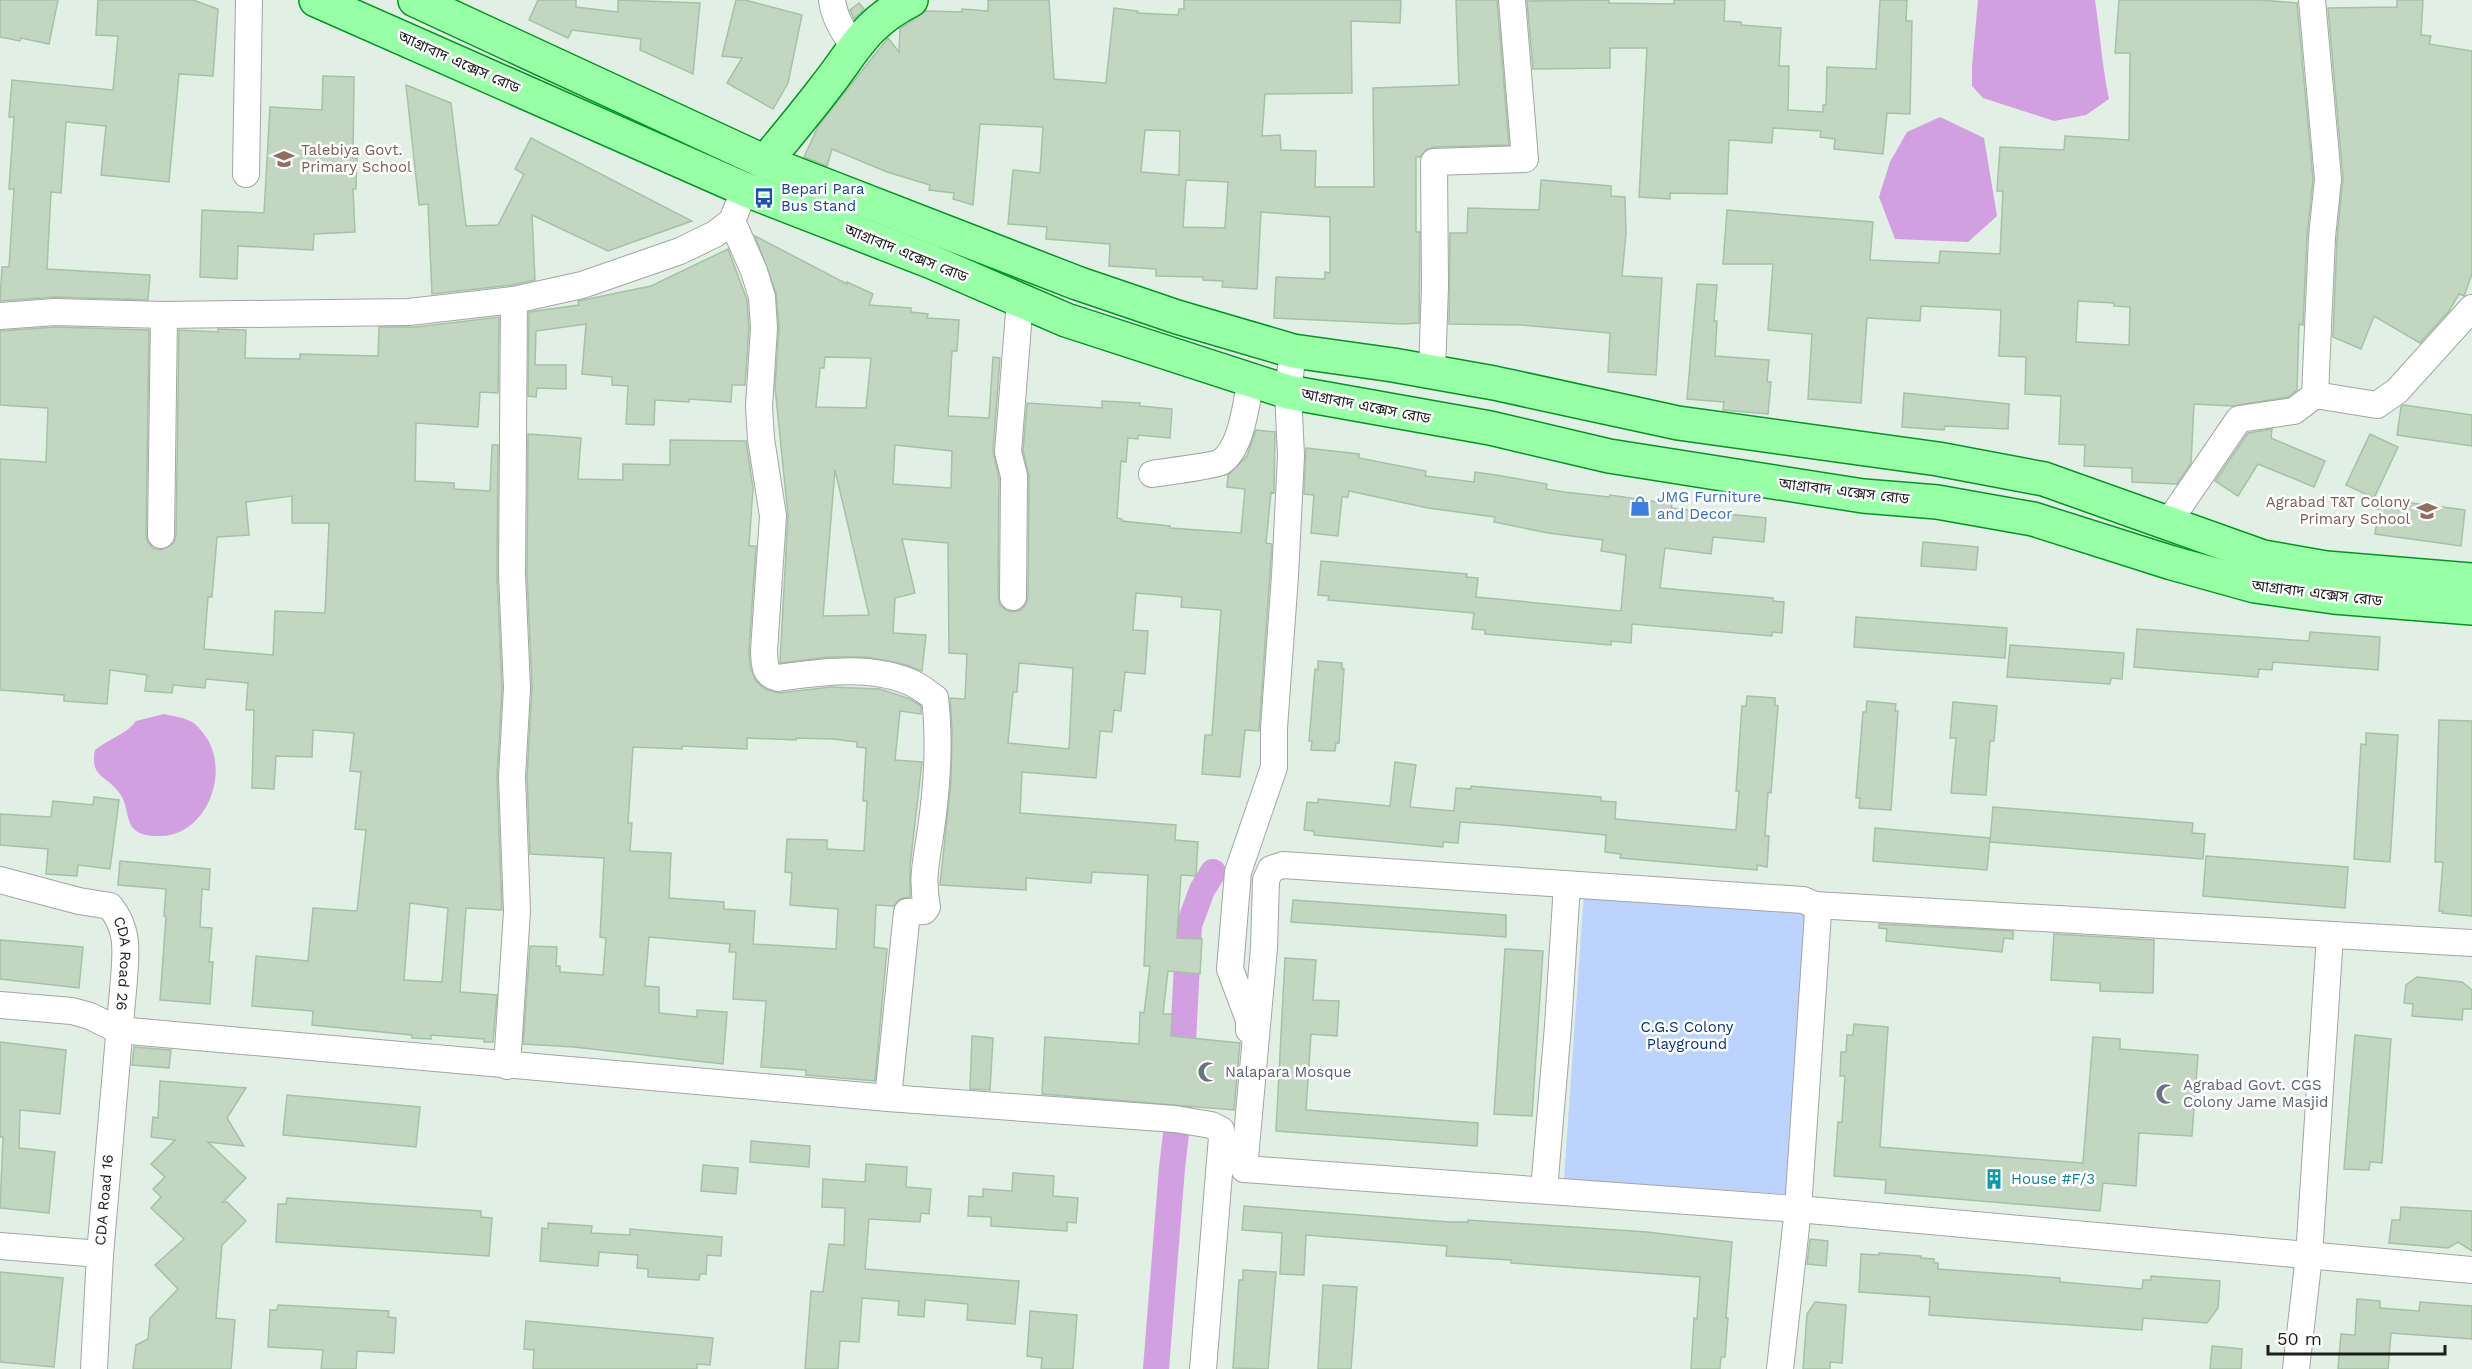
<svg xmlns="http://www.w3.org/2000/svg" width="2472" height="1369" viewBox="0 0 2472 1369" font-family="'Work Sans','Noto Sans Bengali',sans-serif">
<rect width="100%" height="100%" fill="#e2efe5"/>
<path fill="#bcd3fd" d="M1585,877L1809,893L1789,1194L1564,1179Z"/>
<g fill="#d29fe0">
<path d="M1978,0H2095C2100,33 2102,66 2109,99L2086,115L2054,121L1983,98L1972,86V66Z"/>
<path d="M1940,117L1984,138L1997,216L1968,242L1895,239L1879,197L1890,162L1907,132Z"/>
<path d="M164,714C172,716 182,717 190,721C197,724 202,732 206,737C231,774 205,838 158,836C149,836 138,835 132,827C127,820 127,806 122,797C110,775 89,780 95,750C108,739 127,734 136,721Z"/>
</g>
<g fill="none" stroke-linecap="round" stroke-linejoin="round">
<path stroke="#d29fe0" stroke-width="26" d="M1156,1369L1172,1168L1180,1100L1189,925L1202,890L1213,872"/>
</g>
<g fill="#c2d6c2" stroke="#a4c2a4" stroke-width="1.5" fill-rule="evenodd">
<path d="M0,0H58L49,44L21,38L20,41L0,37Z"/>
<path d="M98,0H193L218,9L213,76L179,74L169,182L101,175L106,126L66,122L61,193L51,192L47,269L150,275L148,300L55,297L0,301L2,267H9L14,189H9L14,117H9L12,80L113,90L118,36L96,35Z"/>
<path d="M538,0H576V7L618,12V0L700,3L693,74L640,50L641,39L572,30L568,38L529,20Z"/>
<path d="M736,0H745L802,15L788,83L773,109L727,83L742,58L722,56Z"/>
<path d="M988,0H1049L1054,79L1106,83L1114,8L1138,11L1137,13L1178,15L1179,9H1184V0H1401L1400,23L1351,21L1352,93L1265,94L1262,136L1280,135L1281,150L1316,151L1315,187H1374L1373,88L1459,85L1456,0H1497L1509,145L1434,147L1426,150L1420,157H1416V232H1420L1419,323L1402,324L1274,318L1276,277L1325,279V272L1330,273V217L1261,212L1257,289L1222,287L1223,281L1203,280V277L1156,276V269L1109,266L1110,244L1046,239L1047,227L1008,224L1013,170L1040,173L1043,127L980,124L973,205L953,199L954,193L929,190L930,185L887,172L832,149L827,166L804,157L819,125L888,38L899,52L900,29L926,11L962,12V9L988,11ZM1145,130L1180,131L1179,175L1141,172ZM1186,180L1228,182L1225,228L1183,227Z"/>
<path d="M1609,0V3L1674,4V0H1725L1724,21L1741,22V25L1781,28L1779,66H1789L1788,110L1823,112V105H1826L1827,67L1876,69L1880,0H1907L1906,21H1912L1910,114L1887,113L1883,154L1834,149L1835,139L1820,137L1821,131L1773,128L1772,143L1729,140L1727,194L1670,193V199L1639,197L1647,48H1610V68L1533,69L1527,1Z"/>
<path d="M2119,0H2261L2297,3L2313,179L2307,236L2303,325L2299,324L2297,390L2288,397L2233,406L2194,404L2191,463L2177,484L2132,482V468L2084,466L2085,445L2059,444L2061,396L2025,394L2026,357L1999,356L2001,310L1921,306L1920,321L1867,318L1861,403L1808,399L1812,334L1768,330L1773,264H1723L1727,210L1873,222L1870,260L1939,263L1940,251L2000,254L2003,191H1997L2000,147L2064,150L2065,136L2129,140L2130,53H2115ZM2078,301L2114,303V306L2130,307L2129,345L2076,342Z"/>
<path d="M2397,0H2423L2421,35L2431,36L2429,44L2472,51V274L2464,296L2459,294L2449,311L2420,343L2374,316L2361,349L2333,337L2337,238L2343,178L2328,8L2397,7Z"/>
<path d="M859,3L864,9L854,19L850,10Z"/>
<path d="M323,76L354,77L353,158H357L356,189H353L355,232L314,234L313,250L238,246L237,279L200,277L202,210L264,213L270,107L322,110Z"/>
<path d="M406,85L451,103L466,226L498,225L524,174L515,169L531,138L692,221L608,251L532,215L535,280L512,285L432,294L428,204L419,205Z"/>
<path d="M1541,180L1611,186V196L1625,197L1626,233L1622,276L1662,278L1656,375L1608,372L1610,333L1522,325L1449,324L1450,233H1467L1468,208L1539,210Z"/>
<path d="M755,236L847,284V282L873,294L869,305L911,308V312L928,314L927,318L959,320L957,351H952L948,416L989,418L993,357L1000,358L993,451L999,478L998,597L1000,605L1006,610L1013,612L1021,610L1026,604L1028,597L1029,476L1023,451L1027,403L1102,408V401L1140,403V406L1172,409L1170,438L1138,435V439L1128,438L1126,462L1121,461L1117,518L1122,519V521L1170,526V528L1241,533L1245,489L1227,487L1228,475L1247,456L1256,430L1275,432L1274,493L1271,492L1266,543L1272,544L1259,731L1245,730L1240,777L1202,774L1205,735H1212L1221,610L1181,607L1182,597L1136,593L1133,630L1148,631L1145,674L1125,672L1121,711L1114,710L1112,732L1100,731L1096,778L1022,772L1020,813L1176,825L1175,840L1198,842L1196,876L1181,875L1177,938L1202,939L1200,974L1168,971L1163,1014H1172L1171,1036L1240,1043L1234,1110L1042,1094L1045,1037L1139,1044L1140,1012L1144,1013L1150,966H1144L1148,875L1092,872L1091,883L1026,878V890L940,885L951,781L952,730L950,698L965,699L967,654L949,653L948,543L902,539L915,593L895,598L893,633L926,635L922,671L903,664L866,657H829L780,663L788,515L775,387L779,327L776,293ZM825,357L871,358L866,408L816,407L820,368H824ZM895,445L952,451L951,488L893,484ZM835,470L869,615L823,616ZM1019,663L1073,668L1069,749L1008,743L1013,692H1017Z"/>
<path d="M728,249L747,300L749,328L745,385H732L731,402L689,399V402L655,400L654,425L626,424L628,386L612,385V377L582,374L586,324L536,331L535,365H566V389L537,388L536,397L528,396L529,312L579,305L578,301L651,286Z"/>
<path d="M1697,284L1717,285L1714,321H1717L1715,356L1769,360L1767,382H1771L1768,414L1723,410L1724,402L1687,399Z"/>
<path d="M499,317L498,393L480,392L478,427L416,423L415,481L454,483V489L490,491L492,445H498L497,574L502,688L497,778L502,910L466,908L460,992L497,995L493,1042H484V1039L431,1035V1039L412,1038V1035L312,1025L313,1011L252,1006L256,956L308,961L313,908L357,911L366,830L355,829L361,772L350,771L354,733L313,730L312,757L276,756L274,789L252,788L254,710H246L248,683L206,679L205,688L173,685L172,693L145,691L147,675L110,670L107,704L64,701V695L0,690V459L46,462L48,408L0,405V331L55,327L149,330L146,535L148,542L153,548L161,550L174,543L176,535L179,330L218,332V329L246,330L245,358L300,359V354L378,356L379,327H416ZM292,496V523H329L325,613L275,611L273,655L204,649L208,597H212L217,537L249,535L246,502ZM410,903L448,908L442,982L404,980Z"/>
<path d="M1904,393L2009,404L2008,429L1945,426L1944,430L1902,427Z"/>
<path d="M2404,405L2472,415V446L2397,435L2401,407Z"/>
<path d="M2272,429L2271,438L2325,461L2314,487L2258,464L2238,496L2215,481L2248,433Z"/>
<path d="M528,434L581,438L578,479L623,480V464L670,465V440L746,441L753,488L749,546H756L749,650L750,667L756,681L765,689L779,693L831,687L880,689L910,699L921,706V714L900,711L895,760L922,762L910,866V897L900,899L894,906L876,905L874,947L887,949L875,1081L806,1075V1070L761,1067L766,1001L733,999L736,952H729L730,944L649,937L645,986L659,987V1013L697,1017V1010L727,1012L723,1064L574,1047L523,1044L530,946L557,947L556,966H560V972L603,975L606,938L600,937L604,858L530,854L527,777L532,687L527,574ZM747,738L796,740V738L833,739L857,742V747L866,748L863,801H867L864,851L827,849V840L787,839L785,872L792,873L790,905L838,909L836,949L753,944L755,911L724,909V902L669,898L671,853L630,851L632,823H628L633,747L682,749V746L747,749Z"/>
<path d="M2370,434L2398,447L2374,498L2346,485Z"/>
<path d="M1306,448L1359,454V458L1426,471L1425,476L1474,482L1475,472L1496,475L1547,484L1546,489L1564,492L1609,497L1610,495L1672,504L1671,508L1766,518L1764,542L1713,537L1711,554L1665,548L1660,588L1773,598V601L1784,602L1782,633L1772,632V636L1632,624L1631,643L1611,641V645L1485,634V630L1472,629L1474,613L1328,600L1329,596L1318,595L1321,561L1467,574L1466,577L1478,578L1476,597L1621,611L1626,555L1601,551L1603,540L1548,533L1494,522L1495,517L1428,508L1349,491L1348,497H1342L1338,536L1311,533L1314,495L1304,494Z"/>
<path d="M2380,499L2465,510L2461,546L2375,534Z"/>
<path d="M1923,542L1978,547L1976,570L1921,566Z"/>
<path d="M1856,617L2007,628L2005,658L1854,647Z"/>
<path d="M2137,629L2309,641L2310,632L2380,637L2378,670L2273,662L2272,670L2259,669L2258,677L2134,667Z"/>
<path d="M2010,645L2124,653L2122,679L2111,678L2110,684L2007,677Z"/>
<path d="M1318,661L1342,663V669H1344L1339,743H1336L1335,751L1311,750L1312,741H1309L1315,669L1318,670Z"/>
<path d="M1747,696L1775,698V705L1778,706L1771,793L1768,792L1765,836H1769L1767,867L1757,865V870L1620,858L1621,854L1605,852L1606,835L1502,825L1460,822L1458,843L1443,842V847L1314,835V831L1304,830L1307,802L1318,803V799L1390,806L1395,762L1416,765L1410,807L1454,811L1456,788L1471,789V786L1601,797V801L1616,802L1615,819L1736,830L1739,791H1736L1742,706H1746Z"/>
<path d="M1867,701L1896,704L1895,711H1898L1891,810L1859,808L1860,798H1856L1863,712H1866Z"/>
<path d="M1953,702L1997,706L1994,741H1990L1986,795L1951,793L1956,738H1950Z"/>
<path d="M2439,720L2472,721V916L2442,913L2443,911H2439L2443,862H2435Z"/>
<path d="M2366,733L2398,735L2390,862L2354,859L2361,744L2366,745Z"/>
<path d="M94,797L119,800L110,869L78,865L77,876L46,874L48,849L0,845V814L51,817L53,801L93,805Z"/>
<path d="M1993,807L2193,823L2192,833L2205,834L2203,859L1990,842Z"/>
<path d="M1875,828L1990,838L1987,870L1873,861Z"/>
<path d="M2206,856L2348,867L2345,908L2203,896Z"/>
<path d="M120,861L210,869L209,890L202,889L200,927L212,928L209,962H213L210,1004L160,1000L166,917L164,916L166,889L118,885Z"/>
<path d="M1293,900L1506,915V937L1291,922Z"/>
<path d="M1879,924L2013,931V939L2004,938L2002,952L1886,941L1887,929L1879,928Z"/>
<path d="M2054,934L2154,940L2153,993L2100,991V983L2051,980Z"/>
<path d="M0,940L83,947L79,988L0,979Z"/>
<path d="M1505,949L1543,951L1532,1116L1494,1114Z"/>
<path d="M1285,958L1316,960L1313,1000L1339,1001L1337,1036L1311,1034L1306,1110L1478,1123L1477,1146L1276,1131Z"/>
<path d="M2417,977L2462,982L2472,990V1009H2463L2462,1020L2412,1016L2413,1004L2404,1003L2406,985Z"/>
<path d="M1854,1024L1888,1027L1880,1147L2083,1163L2093,1037L2120,1039V1049L2198,1055L2192,1136L2139,1133L2136,1186L2103,1183L2100,1211L1885,1193L1886,1180L1834,1176L1838,1122H1842L1845,1076H1840L1841,1052H1846L1847,1035H1853Z"/>
<path d="M2355,1035L2391,1039L2382,1163L2370,1162L2369,1170L2344,1169Z"/>
<path d="M972,1036L993,1038L990,1090L970,1089Z"/>
<path d="M0,1042L66,1050L60,1114L20,1110L19,1148L55,1152L49,1213L0,1208L3,1137H0Z"/>
<path d="M134,1047L171,1050L169,1068L132,1065Z"/>
<path d="M160,1081L246,1088L227,1118L244,1146L208,1142L246,1178L223,1202H227L246,1221L222,1245L216,1318L235,1320L231,1369H133L136,1345L148,1339L150,1318L178,1289L155,1265L184,1239L151,1208L161,1197L153,1189L165,1177L151,1164L175,1140L151,1137L153,1117L158,1118Z"/>
<path d="M287,1095L420,1107L416,1147L283,1135Z"/>
<path d="M751,1141L810,1146L809,1167L750,1162Z"/>
<path d="M866,1164L907,1167L906,1187L931,1189L929,1214L921,1213L920,1222L869,1219L865,1269L1019,1281L1015,1324L967,1320L968,1304L925,1300L924,1317L898,1315L899,1301L862,1298L859,1342L840,1341L838,1369H805L811,1291L823,1292L829,1244L844,1245L845,1208L822,1207L823,1179L865,1182Z"/>
<path d="M703,1165L738,1168L736,1194L701,1191Z"/>
<path d="M1013,1173L1054,1176L1053,1196L1078,1198L1076,1223L1067,1222V1231L991,1226V1217L968,1216L969,1196L983,1197V1189L1012,1191Z"/>
<path d="M287,1198L481,1211V1217L492,1218L489,1256L276,1242L278,1204H286Z"/>
<path d="M1244,1206L1449,1222H1468V1220L1647,1232L1732,1242L1726,1318H1728L1725,1357H1721L1720,1369H1691L1694,1318L1697,1319L1700,1277L1511,1263V1260L1446,1256L1447,1246L1306,1235L1304,1275L1280,1274L1282,1233L1242,1230Z"/>
<path d="M2401,1207L2472,1211V1251L2458,1242L2448,1248L2389,1243L2392,1220H2400Z"/>
<path d="M548,1223L592,1226L591,1233L630,1235V1229L722,1237L721,1256L707,1255L706,1274H700L699,1280L648,1277V1269L637,1268L638,1255L599,1252L598,1266L540,1261L542,1228L548,1229Z"/>
<path d="M1810,1239L1828,1241L1826,1266L1807,1264Z"/>
<path d="M1879,1253L1921,1256V1258L1934,1259V1263H1938V1269L2060,1278V1282L2142,1289L2143,1280H2151V1276L2220,1281L2218,1308L2207,1323L2143,1318L2142,1330L1929,1315L1930,1297L1859,1292L1861,1254L1879,1255Z"/>
<path d="M1243,1270L1276,1272L1268,1369L1233,1368L1239,1280H1243Z"/>
<path d="M0,1272L63,1278L54,1367L0,1362Z"/>
<path d="M1323,1285L1357,1287L1351,1369H1318Z"/>
<path d="M2357,1299L2380,1301V1308L2419,1311L2420,1302L2472,1306V1339L2391,1333L2388,1369H2338L2341,1334L2355,1335Z"/>
<path d="M1815,1302L1846,1305L1842,1363L1830,1362V1369H1803L1807,1314Z"/>
<path d="M278,1305L389,1311L388,1317L396,1318L394,1353L357,1351L356,1369H321L323,1350L268,1347L270,1310H277Z"/>
<path d="M1030,1311L1077,1315L1073,1369H1041L1042,1358L1027,1356Z"/>
<path d="M526,1321L713,1338L710,1365L697,1364V1369H533L534,1350L524,1349Z"/>
<path d="M2212,1346L2242,1349L2241,1369H2210Z"/>
</g>
<g fill="none" stroke-linecap="round" stroke-linejoin="round">
<g stroke="#a4a4a4" stroke-width="28">
<g id="minor">
<path d="M832,0C834,18 844,32 854,47"/>
<path d="M246,174L249,0"/>
<path d="M732,221L754,271L762,297L764,328L759,406L761,439L773,516L764,651C765,664 763,674 778,678C822,672 874,664 916,685C922,688 929,694 935,698C940,740 937,787 931,829C927,858 921,877 927,907L924,911L907,912L888,1098"/>
<path d="M0,316L55,312L164,315L409,312L514,300L582,285L680,251L715,234L732,221L738,206"/>
<path d="M1432,372L1435,286L1434,162L1525,159L1512,0"/>
<path d="M2315,395L2377,405L2397,391L2472,308"/>
<path d="M1152,474C1164,472 1214,466 1221,462C1242,448 1246,403 1251,380"/>
<path d="M2168,523L2239,419L2294,411L2315,395L2322,237L2328,179L2312,0"/>
<path d="M161,535L164,315"/>
<path d="M1013,597L1014,476L1008,452L1020,300"/>
<path id="s1" d="M0,880L79,901L110,906C129,930 126,950 124,979L100,1254L94,1369"/>
<path d="M1815,905L1818,913L1798,1209L2472,1270"/>
<path d="M0,1005L72,1011L90,1016L118,1030L888,1098L1175,1119L1211,1125L1221,1130L1222,1137L1203,1369"/>
<path d="M1249,1030V1020L1230,969L1238,872L1274,767V728L1285,576L1291,456L1288,392L1293,351"/>
<path d="M507,1066L517,911L512,777L517,688L512,574L514,300"/>
<path d="M1544,1190L1558,1026L1567,885"/>
<path d="M0,1246L100,1254"/>
<path d="M1780,1369L1798,1209L1244,1169L1264,948L1266,880L1271,869L1283,865L1803,900L1815,905L2472,943"/>
<path d="M2296,1369L2309,1256L2330,935"/>
</g>
</g>
<g stroke="#009622" stroke-width="36">
<g id="major">
<path d="M316,0L744,189L932,262L1066,320L1288,392L1490,428L1609,456L1863,496L1937,502L2033,519L2172,563L2255,586L2334,597L2472,608"/>
<path d="M415,0L765,162L1077,283L1177,317L1293,351L1393,365L1494,383L1678,423L1938,459L2044,479L2263,557L2326,568L2472,580"/>
<path d="M765,162C785,138 805,114 824,89C855,50 864,24 911,0"/>
</g>
</g>
<use href="#minor" stroke="#fff" stroke-width="26"/>
<use href="#major" stroke="#97ffa5" stroke-width="33"/>
</g>
<defs>
<g id="school-bare" transform="scale(1.62)"><path d="M0-5L7-2L0 1L-7-2ZM-4 1L0 2.5L4 1V4Q0 6-4 4Z" fill="#8d6e63" stroke="#fff" stroke-width="2.5" paint-order="stroke"/></g>
<g id="bus-bare" transform="scale(1.62)"><path d="M-5-6H5V4H4V6H2V4H-2V6H-4V4H-5ZM-3.5-4V0h7V-4ZM-3.5 1.2v1.5H-2V1.2ZM2 1.2v1.5H3.5V1.2Z" fill="#1a4fb4" stroke="#fff" stroke-width="2.5" paint-order="stroke"/></g>
<g id="shop-bare" transform="scale(1.62)"><path d="M-5-2.5h2.3a2.7 3.5 0 0 1 5.4 0H5L5.5 6h-11ZM-1.5-2.5h3a1.5 2.3 0 0 0-3 0Z" fill="#3f7fe0" stroke="#fff" stroke-width="2.5" paint-order="stroke"/></g>
<g id="mosque-bare" transform="scale(1.62)"><path d="M3.5-4.9A6 6 0 1 0 3.5 4.9A5 5 0 1 1 3.5-4.9Z" fill="#6b7280" stroke="#fff" stroke-width="2.5" paint-order="stroke"/></g>
<g id="building-bare" transform="scale(1.62)"><path d="M-4-6H4V6H1V3H-1V6H-4ZM-2.5-4.3h1.7v1.8h-1.7ZM.8-4.3h1.7v1.8H.8ZM-2.5-1h1.7V.8h-1.7ZM.8-1h1.7V.8H.8Z" fill="#0f9aa8" stroke="#fff" stroke-width="2.5" paint-order="stroke"/></g>
</defs>
<g fill-rule="evenodd">
<use href="#school-bare" x="284" y="159"/>
<use href="#bus-bare" x="764" y="198"/>
<use href="#shop-bare" x="1640" y="506"/>
<use href="#school-bare" x="2427" y="511"/>
<use href="#mosque-bare" x="1208" y="1072"/>
<use href="#mosque-bare" x="2166" y="1094"/>
<use href="#building-bare" x="1994" y="1179"/>
</g>
<g text-anchor="middle" stroke-width="5" stroke-linejoin="round" paint-order="stroke">
<g font-size="15" fill="#1d1d1d" stroke="#fff">
<text transform="translate(459 62) rotate(24)" y="5">আগ্রাবাদ এক্সেস রোড</text>
<text transform="translate(906 253) rotate(22)" y="5">আগ্রাবাদ এক্সেস রোড</text>
<text transform="translate(1366 406) rotate(11)" y="5">আগ্রাবাদ এক্সেস রোড</text>
<text transform="translate(1844 491) rotate(7)" y="5">আগ্রাবাদ এক্সেস রোড</text>
<text transform="translate(2317 593) rotate(7)" y="5">আগ্রাবাদ এক্সেস রোড</text>
<text dy="5" stroke="none"><textPath href="#s1" startOffset="174">CDA Road 26</textPath></text>
<text transform="translate(104 1200) rotate(-85)" y="5">CDA Road 16</text>
</g>
<g font-size="15" fill="#785e54" stroke="#fff" text-anchor="start">
<text x="301" y="155">Talebiya Govt.<tspan x="301" dy="17">Primary School</tspan></text>
<text x="2410" y="507" text-anchor="end">Agrabad T&amp;T Colony<tspan x="2410" dy="17">Primary School</tspan></text>
</g>
<g font-size="15" fill="#164399" stroke="#fff" text-anchor="start">
<text x="781" y="194">Bepari Para<tspan x="781" dy="17">Bus Stand</tspan></text>
</g>
<g font-size="15" fill="#366cbe" stroke="#fff" text-anchor="start">
<text x="1657" y="502">JMG Furniture<tspan x="1657" dy="17">and Decor</tspan></text>
</g>
<g font-size="15" fill="#043182" stroke="#fff">
<text x="1687" y="1032">C.G.S Colony<tspan x="1687" dy="17">Playground</tspan></text>
</g>
<g font-size="15" fill="#5b616d" stroke="#fff" text-anchor="start">
<text x="1225" y="1077">Nalapara Mosque</text>
<text x="2183" y="1090">Agrabad Govt. CGS<tspan x="2183" dy="17">Colony Jame Masjid</tspan></text>
</g>
<g font-size="15" fill="#0d838f" stroke="#fff" text-anchor="start">
<text x="2011" y="1184">House #F/3</text>
</g>
</g>
<path d="M2268 1345v9h177v-9" fill="none" stroke="#1d1d1d" stroke-width="3"/>
<text x="2277" y="1345" font-size="18" fill="#1d1d1d" stroke="#ffffff" stroke-width="4.5" paint-order="stroke">50 m</text>
</svg>
